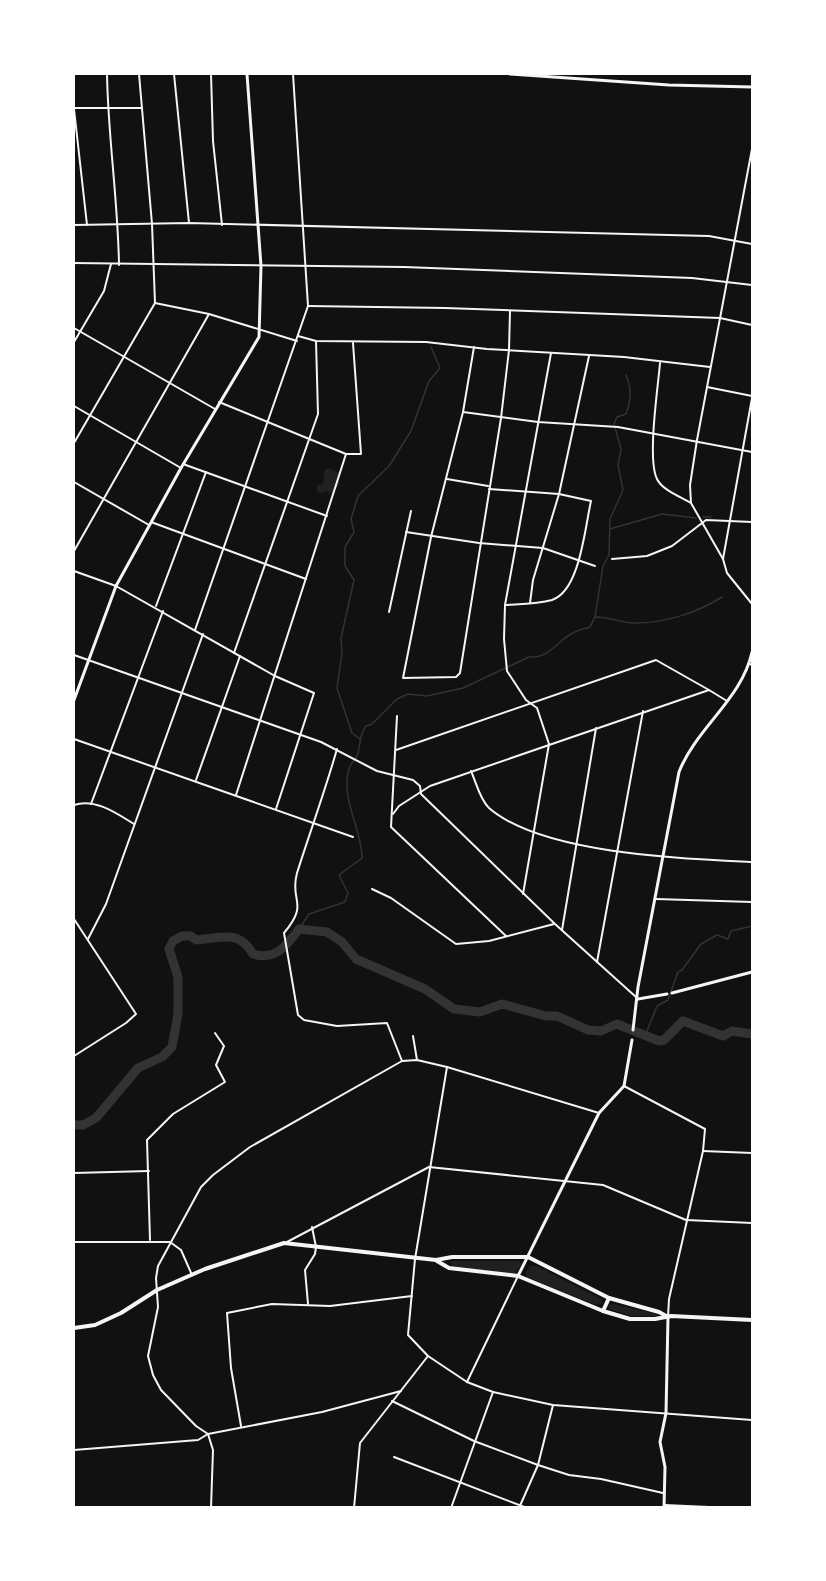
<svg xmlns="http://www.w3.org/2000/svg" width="826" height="1581" viewBox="0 0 826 1581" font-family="'Times New Roman',serif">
<rect width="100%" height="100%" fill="#111"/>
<g fill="#202020">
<path d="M328,468L339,472V485L333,494L325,491L323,494L317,492V485L323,484L325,470Z"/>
<path d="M452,1261H519L522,1264L514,1274L452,1266L450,1263Z"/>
<path d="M530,1266H537L601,1299L602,1302L596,1305L527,1277L526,1272Z"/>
<path d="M613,1304L656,1314L657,1316H631L609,1309V1305Z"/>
</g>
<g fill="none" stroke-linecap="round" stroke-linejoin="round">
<g stroke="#333" stroke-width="1.5">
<path d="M703,517H711"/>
<path d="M610,529L662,514L696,518"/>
<path d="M595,617C609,617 619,622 632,623C662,624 697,613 722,597"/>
<path d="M360,739L352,733L337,688L342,653L341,638L354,580L345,566V547L354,532L351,519L358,496L389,466L411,431L429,381L440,368L431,347"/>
<path d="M299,929L309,914L345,902L348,893L339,875L362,858C362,829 340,798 349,769C350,763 357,759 358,753C361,743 359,735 366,726L372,724L397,699L408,694L427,696L463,688L529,657C550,658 555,643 571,634C577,630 584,629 590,627L595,617L603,566L609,555L610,519L623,490L618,465L621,449L614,424L617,417L626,414C631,400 632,389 626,375"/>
<path d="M645,1036L657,1006L668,1000L678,972L682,970L701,944L717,935L728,939L731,931L752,926"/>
</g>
<path stroke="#333" stroke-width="9" d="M74,1125H83L96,1118L138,1068L162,1057L172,1047L178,1014V977L169,949L173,941L182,936H191L196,940C223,938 238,929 253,954C276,961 287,945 299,929L327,932L342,942L356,959L425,989L454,1009L480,1012L502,1004L546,1016H557L588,1030L601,1031L617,1024L659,1041L664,1040L683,1021L723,1036L732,1031L752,1034"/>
<g stroke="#f5f5f5" stroke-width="2">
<path d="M107,74C108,137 118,200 119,265"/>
<path d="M174,74L189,223"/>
<path d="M211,74L213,141L222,225"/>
<path d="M74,108H142"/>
<path d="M74,109L87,225"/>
<path d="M752,149L697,440L690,485L691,503L723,559L727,573L752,604"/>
<path d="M74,225L189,223L709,236L752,244"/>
<path d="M74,263L404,267L692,278L752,285"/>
<path d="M155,303L209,314L297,341"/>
<path d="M308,306L445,308L720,318L752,325"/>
<path d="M74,328L215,409"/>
<path d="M298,336L316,341L426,342L487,349L624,357L710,367"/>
<path d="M74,342L104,291L111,264"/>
<path d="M474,347L463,412L431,537L403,678L456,677L460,673L501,418L509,350L510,311"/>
<path d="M660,363C658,388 647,459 657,479C662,490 681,497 691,503"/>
<path d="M707,387L752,396"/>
<path d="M219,402L346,454H361L353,343"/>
<path d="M74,406L181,468"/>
<path d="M463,412L538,422L618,427L752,452"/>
<path d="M74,443L155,303L152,224L139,74"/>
<path d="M183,464L327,516"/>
<path d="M447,479L488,486"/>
<path d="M74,482L149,525"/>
<path d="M489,489L559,494L591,501C585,527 580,591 552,600C537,604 520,604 505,605"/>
<path d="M151,522L306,579"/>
<path d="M406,532L479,543L543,548L595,566"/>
<path d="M74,551L209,314"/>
<path d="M612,559L647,556L672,546L706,520L752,522"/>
<path d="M723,559L752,398"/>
<path d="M74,571L116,586L275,676L314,693L276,809"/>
<path d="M530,603L533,580L559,494L589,356"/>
<path d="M156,606L206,472"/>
<path d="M389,612L411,511"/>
<path d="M195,630L308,306L293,74"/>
<path d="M234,653L318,414L316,341"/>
<path d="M74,655L321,742L377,771L413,780L420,786L421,794L555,924L636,997"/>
<path d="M750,664L752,665"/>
<path d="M397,716L391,827L506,936"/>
<path d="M74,739L353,837"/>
<path d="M337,749C325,791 310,832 297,873C289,902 310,902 284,933L298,1015L304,1020L337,1026L387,1023L402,1061"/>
<path d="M396,750L656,660L709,690"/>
<path d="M471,771C476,782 480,800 489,808C542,854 684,859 752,862"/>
<path d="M196,780L240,656"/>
<path d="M236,795L346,454"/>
<path d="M91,804L163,611"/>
<path d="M74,805C95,798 116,813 134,824"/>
<path d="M393,814L399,806L430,786L709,690L727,701"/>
<path d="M372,889L391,898L456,944L489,941L554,924"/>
<path d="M523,894L549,744L537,708L526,700L507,671L504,639L505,605L551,353"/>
<path d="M656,899L752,902"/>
<path d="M74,919L136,1014L126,1023L74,1056"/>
<path d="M562,930L596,728"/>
<path d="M88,939L106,904L203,634"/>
<path d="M597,962L643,711"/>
<path d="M413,1036L417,1060"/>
<path d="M624,1086L705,1129L703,1151L669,1299L668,1317"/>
<path d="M703,1151L752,1153"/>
<path d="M74,1173L149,1171"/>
<path d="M150,1240L147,1140L173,1114L225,1082L216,1065L224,1046L215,1033"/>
<path d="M74,1242H170L181,1250L192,1275"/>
<path d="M287,1242L429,1167L603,1185L686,1220L752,1223"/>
<path d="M308,1304L305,1270L315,1254L316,1247L312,1227"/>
<path d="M428,1356L467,1382L493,1392L553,1405L752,1420"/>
<path d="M467,1382L518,1276"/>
<path d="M392,1401L474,1441L538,1465L569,1475L601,1479L663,1493"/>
<path d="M241,1426L231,1368L227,1313L272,1304L330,1306L412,1296"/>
<path d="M74,1450L198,1440L208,1434L322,1412L401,1391"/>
<path d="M394,1457L527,1508"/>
<path d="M665,1505L731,1508"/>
<path d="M211,1508L213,1450L208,1434L196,1426L161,1390L153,1375L148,1356L158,1307L156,1278L158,1266L201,1187L213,1175L250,1147L402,1061L417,1060L447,1067L599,1113"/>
<path d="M354,1508L360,1443L428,1356L408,1335L415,1259L447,1067"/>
<path d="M451,1508L493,1392"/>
<path d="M519,1508L538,1465L553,1405"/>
</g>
<g stroke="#f5f5f5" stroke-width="3">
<path d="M510,74L669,85L752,87"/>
<path d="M74,700L116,586L181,468L259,337L261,266L247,74"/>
<path d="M672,993L752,972"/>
<path d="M638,999L667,994"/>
<path d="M633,1030L638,987L679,772C696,728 742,699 752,652"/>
<path d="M518,1276L599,1113L624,1086L632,1040"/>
<path d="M664,1508L665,1467L660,1442L666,1413L668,1317"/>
</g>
<g stroke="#f5f5f5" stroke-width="4">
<path d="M437,1261L449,1268L518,1276L603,1311L630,1319H655L671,1316L752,1320"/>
<path d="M603,1311L609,1298"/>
<path d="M74,1328L95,1325L121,1313L157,1290L205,1269L284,1243L436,1260L452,1257H528L609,1298L659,1312L668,1317"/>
</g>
</g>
<rect width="826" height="1581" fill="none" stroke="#ffffff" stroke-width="150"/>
</svg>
